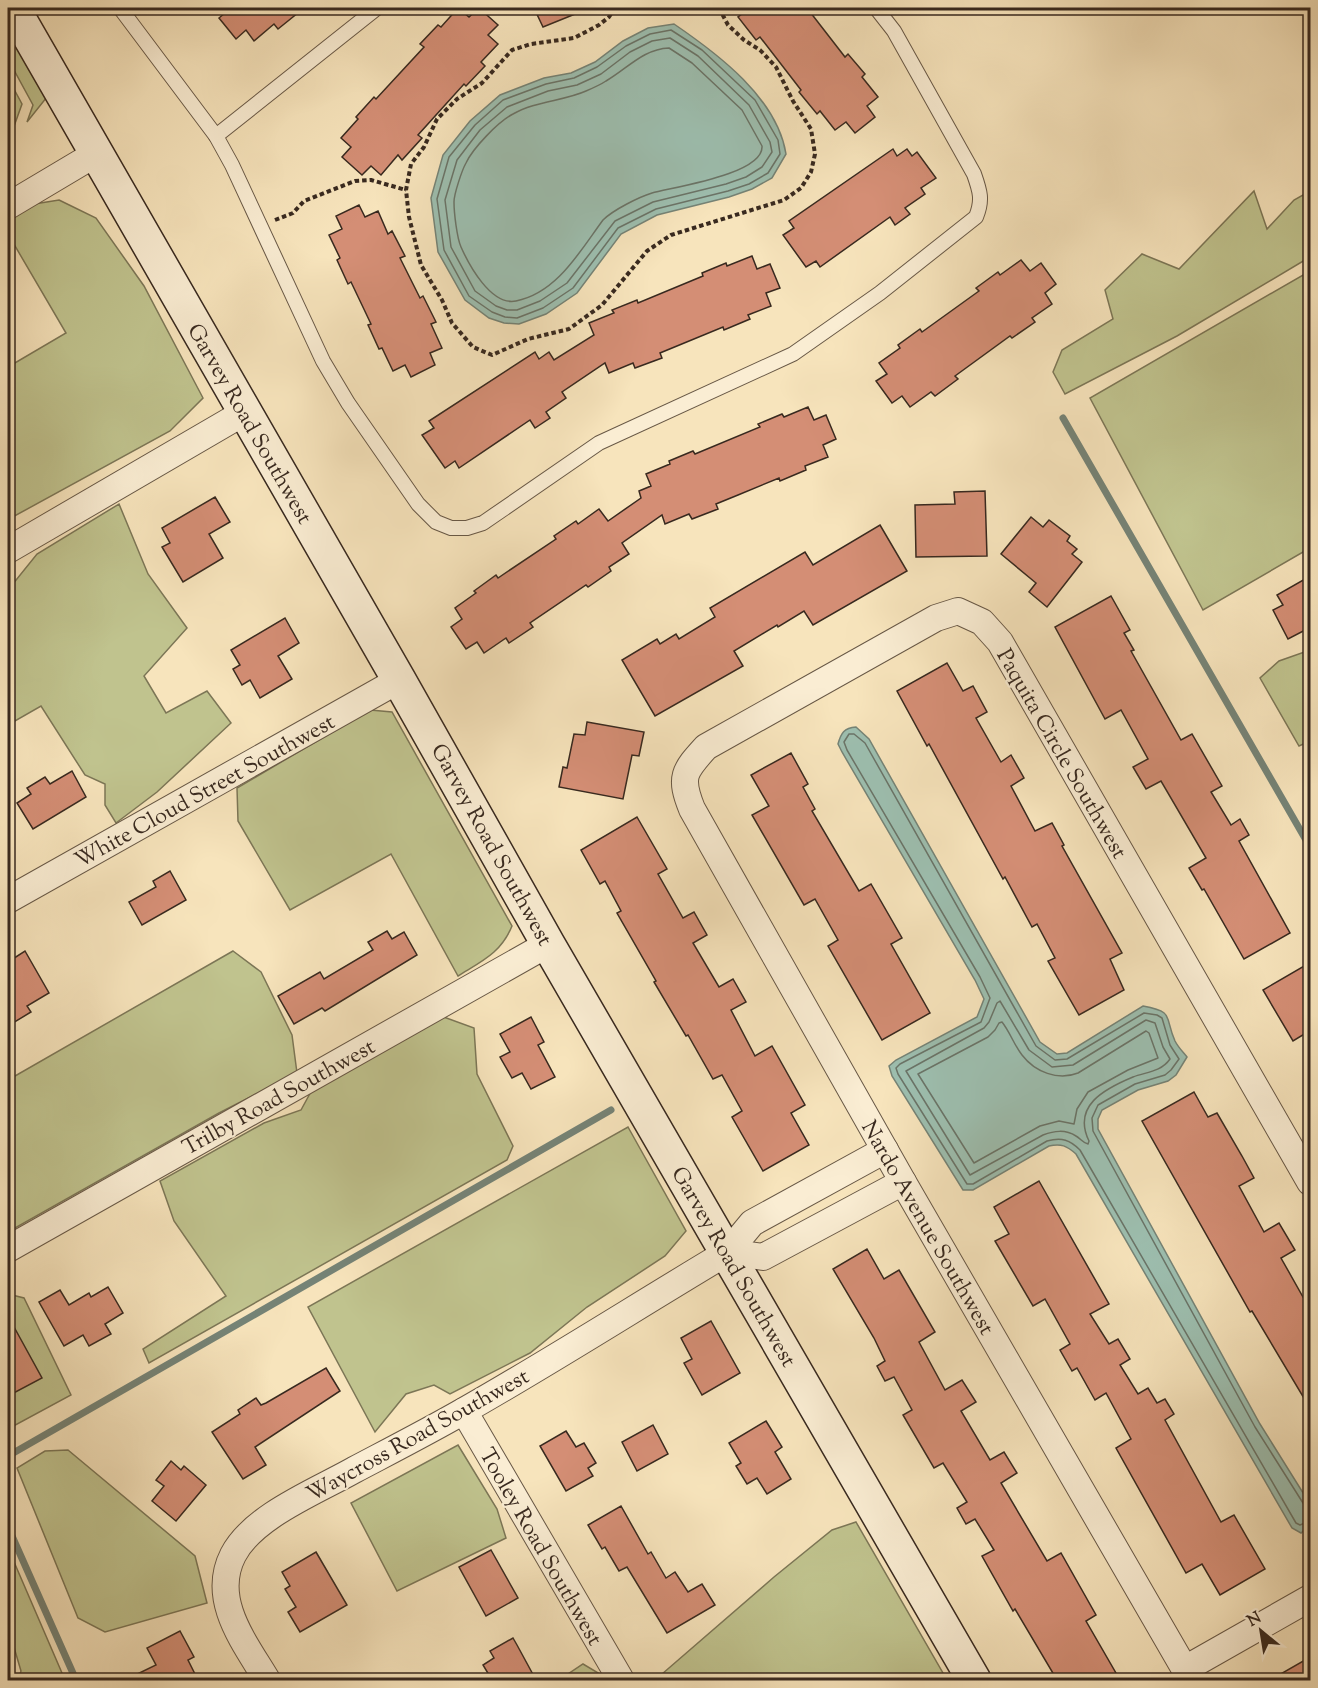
<svg xmlns="http://www.w3.org/2000/svg" width="1318" height="1688" viewBox="0 0 1318 1688" font-family="'Sorts Mill Goudy',serif">
<rect width="100%" height="100%" fill="#f7e4bc"/>
<filter id="stains"><feTurbulence type="fractalNoise" baseFrequency=".00333" numOctaves="4"/><feColorMatrix values="0 0 0 0 .2 0 0 0 0 .09 0 0 0 0 .02 0 0 0 .5 -.17"/></filter>
<radialGradient id="worn" r=".72"><stop offset=".6" stop-color="#630" stop-opacity="0"/><stop offset="1" stop-color="#630" stop-opacity=".3"/></radialGradient>
<g fill="#c0c38e" stroke="#7c7656" stroke-width="1.5">
<path d="M8,27L47,97L27,122L33,105L8,59Z"/>
<path d="M8,78L22,104L8,143Z"/>
<path d="M1254,191L1267,229L1294,200L1310,191V257L1177,336L1065,394L1053,372L1062,350L1113,319L1105,290L1142,254L1179,269Z"/>
<path d="M59,200L96,218L144,286L203,398L170,431L9,519L8,367L66,333L8,234V219L28,205Z"/>
<path d="M1310,271V548L1203,610L1090,398Z"/>
<path d="M119,504L148,574L187,628L144,676L166,713L207,691L231,723L157,792L116,823L105,805V784L85,775L41,706L8,725V590L37,554Z"/>
<path d="M1310,650V741L1299,746L1260,678L1279,661Z"/>
<path d="M370,710L392,712L512,926C501,953 482,961 458,976L391,854L290,910L238,821L237,788Z"/>
<path d="M233,951L261,972L292,1035L297,1073L219,1113L8,1232V1080Z"/>
<path d="M441,1016L474,1028L477,1074L513,1146L507,1160L149,1363L143,1349L226,1296L174,1221L160,1181L264,1123L301,1110L313,1088Z"/>
<path d="M628,1127L686,1231L665,1256L587,1307L530,1353L450,1394L434,1385L406,1394L375,1432L308,1307Z"/>
<path d="M8,1294L24,1298L71,1395L8,1429Z"/>
<path d="M458,1445L497,1509L506,1538L397,1591L351,1503Z"/>
<path d="M68,1450L195,1556L207,1603L105,1632L78,1618L17,1468L45,1451Z"/>
<path d="M856,1522L947,1680H662V1674L774,1577L832,1530Z"/>
<path d="M8,1548L65,1680H18L21,1671L8,1627Z"/>
<path d="M583,1664L600,1674L604,1680H559Z"/>
</g>
<g fill="#9dbfb0" stroke="#758376" stroke-width="1.5">
<path d="M674,24C718,54 777,98 786,154L772,178L752,189L729,197L657,215L621,234L577,293L546,314L519,324L504,323L489,318L465,300L438,252L431,198L443,155L470,121L500,95L544,78L571,73L595,62L623,41L648,28Z"/>
<path d="M856,727L869,739L1040,1042L1057,1054L1067,1053L1143,1006C1175,1012 1164,1016 1175,1041C1178,1047 1183,1052 1187,1057L1176,1075L1168,1081L1138,1090L1102,1110L1098,1119V1129L1260,1424L1310,1504V1525L1301,1533L1292,1528L1076,1154C1067,1146 1061,1143 1049,1146L973,1190H963L892,1076L889,1066L896,1060L977,1017L984,999L975,980L842,752L838,744C841,733 844,728 856,727Z"/>
</g>
<g fill="none" stroke-linecap="round" stroke-linejoin="round">
<g stroke="#6a7468" stroke-width="1.5">
<path d="M671,30L702,50L755,100L778,140L780,154L768,173L749,184L728,191L656,209L618,228L573,288L543,308L517,318L505,317L492,312L469,296L444,250L437,199L449,157L475,125L503,100L546,84L574,78L597,67L626,46L650,34Z"/>
<path d="M670,38L698,56L749,105L770,142L772,152L762,167L746,177L726,184L653,202L615,221L567,283L540,301L517,310H507L496,306L475,291L451,247L445,200L457,160L480,130L507,107L548,91L577,85L601,74L630,52L652,41Z"/>
<path d="M669,48L692,63L742,110L762,146C764,174 674,187 652,193C639,197 613,210 603,220C580,251 557,293 516,301C491,306 469,265 461,247C457,238 454,213 454,202C454,194 462,170 466,163C473,148 498,122 513,114C535,101 564,101 586,91C593,88 600,85 606,81C627,69 643,49 669,48Z"/>
<path d="M1000,1001L1029,1050L1052,1067L1073,1065L1146,1020L1155,1023L1163,1047L1170,1059C1161,1072 1146,1072 1133,1077C1104,1089 1072,1106 1089,1141L1088,1144C1083,1143 1081,1139 1076,1136C1065,1129 1054,1131 1043,1135L970,1175L906,1071L984,1028L989,1022L997,1003Z"/>
<path d="M1002,1022C1010,1032 1014,1045 1022,1055C1035,1072 1058,1081 1078,1073L1146,1031L1149,1033L1158,1058L1128,1070L1088,1092L1077,1109L1074,1124L1059,1121L1040,1126L974,1163L918,1074L988,1037L995,1030L999,1023Z"/>
<path d="M1310,1506L1303,1503L1255,1427L1093,1131L1092,1118L1098,1105L1135,1084L1165,1075L1171,1070L1179,1059L1170,1045L1162,1018L1157,1015L1144,1013L1067,1059L1055,1060L1036,1046L865,743L854,734H849L844,742L847,750L980,977L990,998L981,1022L900,1064L896,1068L898,1074L967,1184H973L1047,1141C1062,1137 1070,1140 1080,1150L1296,1523L1300,1525L1310,1521"/>
</g>
<g stroke="#758376" stroke-width="7">
<path d="M1063,418L1310,847"/>
<path d="M8,1456L611,1110"/>
<path d="M8,1527L76,1680"/>
</g>
</g>
<g fill="#d48e75" stroke="#38291f" stroke-width="1.5">
<path d="M231,8H304L278,29L274,24L254,41L246,30L236,39L219,18Z"/>
<path d="M458,8L469,17L479,8L498,25L488,35L498,44L481,62L485,66L466,86L464,84L418,135L422,138L402,160L398,155L381,175L371,166L362,175L342,157L351,147L341,138L358,119L356,117L374,97L376,99L424,47L420,44L438,25L441,27Z"/>
<path d="M534,8H590L543,27Z"/>
<path d="M750,8H807L845,57L848,54L865,74L862,77L878,97L867,106L875,117L855,133L846,122L835,130L820,111L817,114L799,92L801,90L760,37L756,40L738,17Z"/>
<path d="M893,149L897,156L907,149L912,156L917,152L936,178L921,188L925,194L905,208L910,214L895,225L890,217L820,267L816,261L806,267L783,235L794,228L789,221Z"/>
<path d="M359,205L365,217L378,211L388,234L392,231L405,256L400,258L420,298L423,296L436,322L431,324L442,348L430,353L435,365L411,377L405,365L393,371L382,348L379,349L368,325L371,324L351,282L348,284L337,260L340,258L329,235L342,229L336,216Z"/>
<path d="M752,256L757,269L770,264L780,288L766,293L771,306L748,315L750,319L724,330L723,327L660,353L662,358L635,368L633,363L609,373L605,363L562,392L566,398L546,412L550,418L535,428L530,420L459,468L455,461L445,468L422,435L434,428L429,421L535,352L539,359L549,352L554,360L594,335L589,323L614,313L612,310L637,300L638,303L703,276L702,273L726,263L727,266Z"/>
<path d="M1021,260L1030,271L1041,263L1056,284L1045,293L1052,304L1032,318L1035,322L1012,338L1010,336L955,376L958,379L935,396L931,392L910,407L902,396L892,403L876,381L887,374L879,363L900,348L898,345L920,329L922,332L979,291L976,288L998,272L1000,275Z"/>
<path d="M808,407L814,420L826,415L836,439L823,445L828,457L805,466L806,470L780,481L779,478L738,495L716,504L718,509L692,519L689,514L665,524L662,515L622,543L629,554L609,567L611,571L588,587L586,585L530,623L533,627L509,643L506,638L484,653L477,642L466,649L451,627L462,619L455,608L476,593L474,591L496,575L498,578L556,539L554,536L576,521L578,524L599,509L608,521L641,498L639,491L651,486L646,474L670,464L669,461L693,451L695,454L760,427L758,424L782,414L784,417Z"/>
<path d="M985,491L987,556L916,557L915,505L955,504L954,492Z"/>
<path d="M215,497L230,522L209,534L223,558L183,582L162,547L170,543L162,528Z"/>
<path d="M1031,517L1043,527L1049,520L1070,536L1067,541L1077,549L1072,554L1082,562L1047,607L1029,592L1036,583L1001,554Z"/>
<path d="M880,525L907,571L813,625L804,611L778,627L777,625L734,651L743,666L655,716L622,660L657,639L660,644L676,634L679,639L715,617L710,608L805,552L813,565Z"/>
<path d="M1305,579L1311,589V627L1288,639L1273,610L1283,605L1277,595Z"/>
<path d="M1111,596L1130,630L1124,633L1134,650L1131,651L1181,740L1192,734L1222,786L1211,792L1231,825L1240,819L1249,835L1239,841L1290,933L1244,959L1204,889L1202,890L1189,868L1206,858L1161,781L1146,789L1133,767L1148,759L1121,710L1105,719L1055,627Z"/>
<path d="M285,618L299,643L278,656L292,679L260,698L250,680L242,685L233,669L240,665L231,650Z"/>
<path d="M947,663L963,691L973,686L987,712L976,718L1001,762L1011,755L1024,778L1011,786L1035,831L1052,823L1064,845L1062,846L1122,953L1110,959L1124,990L1079,1015L1048,961L1055,958L1037,924L1032,927L1005,877L1003,879L929,744L927,746L897,691Z"/>
<path d="M587,722L644,732L639,756L632,755L623,799L559,787L563,767L567,768L574,734L585,735Z"/>
<path d="M791,753L808,784L803,787L815,809L812,811L859,891L871,884L902,938L891,944L930,1013L882,1040L828,946L838,940L815,899L804,905L752,815L769,806L751,775Z"/>
<path d="M72,771L86,797L33,829L17,803L31,794L27,788L45,777L50,784Z"/>
<path d="M637,817L667,869L658,874L683,918L694,912L707,935L693,943L719,987L733,979L746,1002L731,1010L755,1056L772,1046L805,1105L791,1113L809,1145L763,1171L732,1117L742,1111L722,1075L713,1079L688,1035L686,1036L654,982L656,981L617,913L621,911L605,881L600,884L581,850Z"/>
<path d="M170,871L186,900L142,925L129,902L156,887L153,881Z"/>
<path d="M387,931L392,939L404,932L417,955L325,1011L322,1008L294,1024L278,996L320,972L324,979L373,950L368,942Z"/>
<path d="M25,951L49,993L27,1006L31,1012L8,1026V962Z"/>
<path d="M1311,962V1030L1293,1041L1263,990Z"/>
<path d="M531,1017L544,1042L538,1045L555,1077L531,1089L522,1073L512,1078L500,1057L510,1052L500,1034Z"/>
<path d="M1194,1092L1208,1117L1217,1113L1242,1156L1254,1178L1239,1186L1264,1232L1279,1223L1295,1250L1281,1258L1303,1297L1311,1293V1410L1252,1311L1250,1312L1142,1121Z"/>
<path d="M1039,1181L1109,1304L1090,1314L1109,1344L1118,1339L1130,1359L1120,1365L1138,1394L1148,1388L1157,1403L1165,1399L1174,1414L1165,1420L1221,1522L1234,1515L1265,1569L1220,1595L1202,1564L1186,1573L1116,1448L1131,1439L1106,1393L1095,1400L1077,1368L1072,1371L1060,1350L1070,1344L1045,1299L1033,1306L995,1241L1009,1234L994,1207Z"/>
<path d="M867,1249L884,1279L899,1270L935,1332L919,1342L945,1390L962,1380L976,1402L961,1411L990,1460L1004,1452L1017,1473L1001,1483L1047,1561L1061,1553L1096,1615L1086,1621L1120,1680H1057L1015,1609L1013,1611L982,1556L994,1550L975,1519L966,1524L957,1508L967,1502L943,1463L934,1468L903,1415L912,1410L894,1377L885,1381L877,1366L885,1361L874,1338L833,1269Z"/>
<path d="M108,1287L123,1313L105,1324L111,1334L89,1346L83,1335L64,1346L39,1302L60,1290L69,1305L89,1293L91,1297Z"/>
<path d="M8,1316L42,1378L8,1396Z"/>
<path d="M711,1321L740,1373L702,1395L684,1363L692,1359L681,1338Z"/>
<path d="M326,1368L340,1391L255,1447L266,1465L243,1479L212,1432L240,1414L238,1410L256,1398L261,1405L266,1403Z"/>
<path d="M766,1421L782,1447L775,1452L791,1479L767,1494L757,1478L747,1484L736,1466L741,1463L729,1443Z"/>
<path d="M653,1425L668,1454L637,1471L622,1442Z"/>
<path d="M566,1431L576,1447L584,1443L596,1463L588,1468L593,1476L566,1491L540,1446Z"/>
<path d="M171,1461L181,1470L184,1466L206,1485L176,1521L152,1501L164,1486L156,1480Z"/>
<path d="M621,1506L648,1554L651,1552L666,1578L675,1572L688,1592L702,1584L715,1605L667,1633L627,1567L619,1571L605,1547L602,1549L588,1525Z"/>
<path d="M491,1550L518,1598L486,1616L459,1567Z"/>
<path d="M316,1552L347,1605L300,1632L288,1612L296,1607L285,1589L290,1586L282,1572Z"/>
<path d="M180,1631L194,1657L188,1660L198,1680H125L156,1665L147,1648Z"/>
<path d="M513,1638L517,1645L536,1680H492L483,1665L494,1658L490,1651Z"/>
<path d="M1305,1660L1311,1670V1680H1270Z"/>
</g>
<g fill="none" stroke-linecap="round" stroke-linejoin="round">
<g stroke="#685846" stroke-width="16">
<g id="lane">
<path d="M120,8L216,136L232,165L323,361L348,403L418,504L436,522L451,528H467L483,523L599,443L793,354L880,293L976,217C983,200 980,191 974,174L894,31L876,8"/>
<path d="M216,136L377,8"/>
</g>
</g>
<g stroke="#685846" stroke-width="28">
<g id="street">
<path d="M8,206L97,153"/>
<path d="M8,550L245,412"/>
<path d="M8,900L399,680"/>
<path d="M8,1249L548,944"/>
<path d="M728,1252L763,1257L903,1182"/>
<path d="M464,1411L621,1680"/>
<path d="M1185,1669L1310,1598"/>
<path d="M267,1680C245,1643 210,1600 233,1555C253,1516 317,1491 354,1470C390,1451 427,1432 462,1412C552,1361 639,1305 728,1252L752,1223L885,1150"/>
<path d="M1191,1680L903,1182L692,809C679,777 684,771 706,747L936,618L958,611L982,622L1000,642L1310,1182"/>
</g>
</g>
<g stroke="#38291f" stroke-width="36">
<path id="secondary" d="M13,8L399,680L548,944L974,1680"/>
</g>
<g stroke="#38291f" stroke-width="4" stroke-dasharray="4.5 3" stroke-linecap="butt">
<path d="M615,8L609,17L599,25L574,38L531,44L512,50L482,83L457,99L437,119L424,147L411,164L406,190L409,217L421,265L442,300L452,323L473,347L492,355L528,339L569,329L602,305L647,251L671,235L784,200L801,188L811,172L815,154L811,129L793,101L776,67L760,50L744,40L728,25L719,8"/>
<path d="M275,220L293,213L304,201L355,181L371,180L406,190"/>
</g>
<use href="#lane" stroke="#faedd3" stroke-width="14"/>
<use href="#street" stroke="#faedd3" stroke-width="26"/>
<use href="#secondary" stroke="#faedd3" stroke-width="33"/>
</g>
<g text-anchor="middle" stroke-width="4.5" stroke-linejoin="round" paint-order="stroke">
<g font-size="22" fill="#38291f" stroke="#faedd3">
<text transform="translate(251 423) rotate(60)" y="8">Garvey Road Southwest</text>
<text transform="translate(1063 753) rotate(60)" y="8">Paquita Circle Southwest</text>
<text transform="translate(204 790) rotate(-29)" y="8">White Cloud Street Southwest</text>
<text transform="translate(493 844) rotate(61)" y="8">Garvey Road Southwest</text>
<text transform="translate(278 1096) rotate(-29)" y="8">Trilby Road Southwest</text>
<text transform="translate(929 1227) rotate(60)" y="8">Nardo Avenue Southwest</text>
<text transform="translate(735 1266) rotate(60)" y="8">Garvey Road Southwest</text>
<text transform="translate(417 1434) rotate(-29)" y="8">Waycross Road Southwest</text>
<text transform="translate(542 1546) rotate(60)" y="8">Tooley Road Southwest</text>
</g>
</g>
<rect width="1318" height="1688" fill="none" stroke="#f7e4bc" stroke-width="30"/>
<rect x="9" y="9" width="1300" height="1670" fill="none" stroke="#38291f" stroke-width="3"/>
<rect x="15" y="15" width="1288" height="1658" fill="none" stroke="#38291f" stroke-width="1.5"/>
<g transform="translate(1261 1631) rotate(330)" stroke="#faedd3" stroke-width="4.5" paint-order="stroke">
<path d="M0-4.5L10 22L0 15L-10 22Z" fill="#38291f"/>
<text y="-9" font-size="16" font-weight="bold" text-anchor="middle" fill="#38291f">N</text>
</g>
<rect width="100%" height="100%" filter="url(#stains)"/>
<rect width="100%" height="100%" fill="url(#worn)"/>
</svg>
